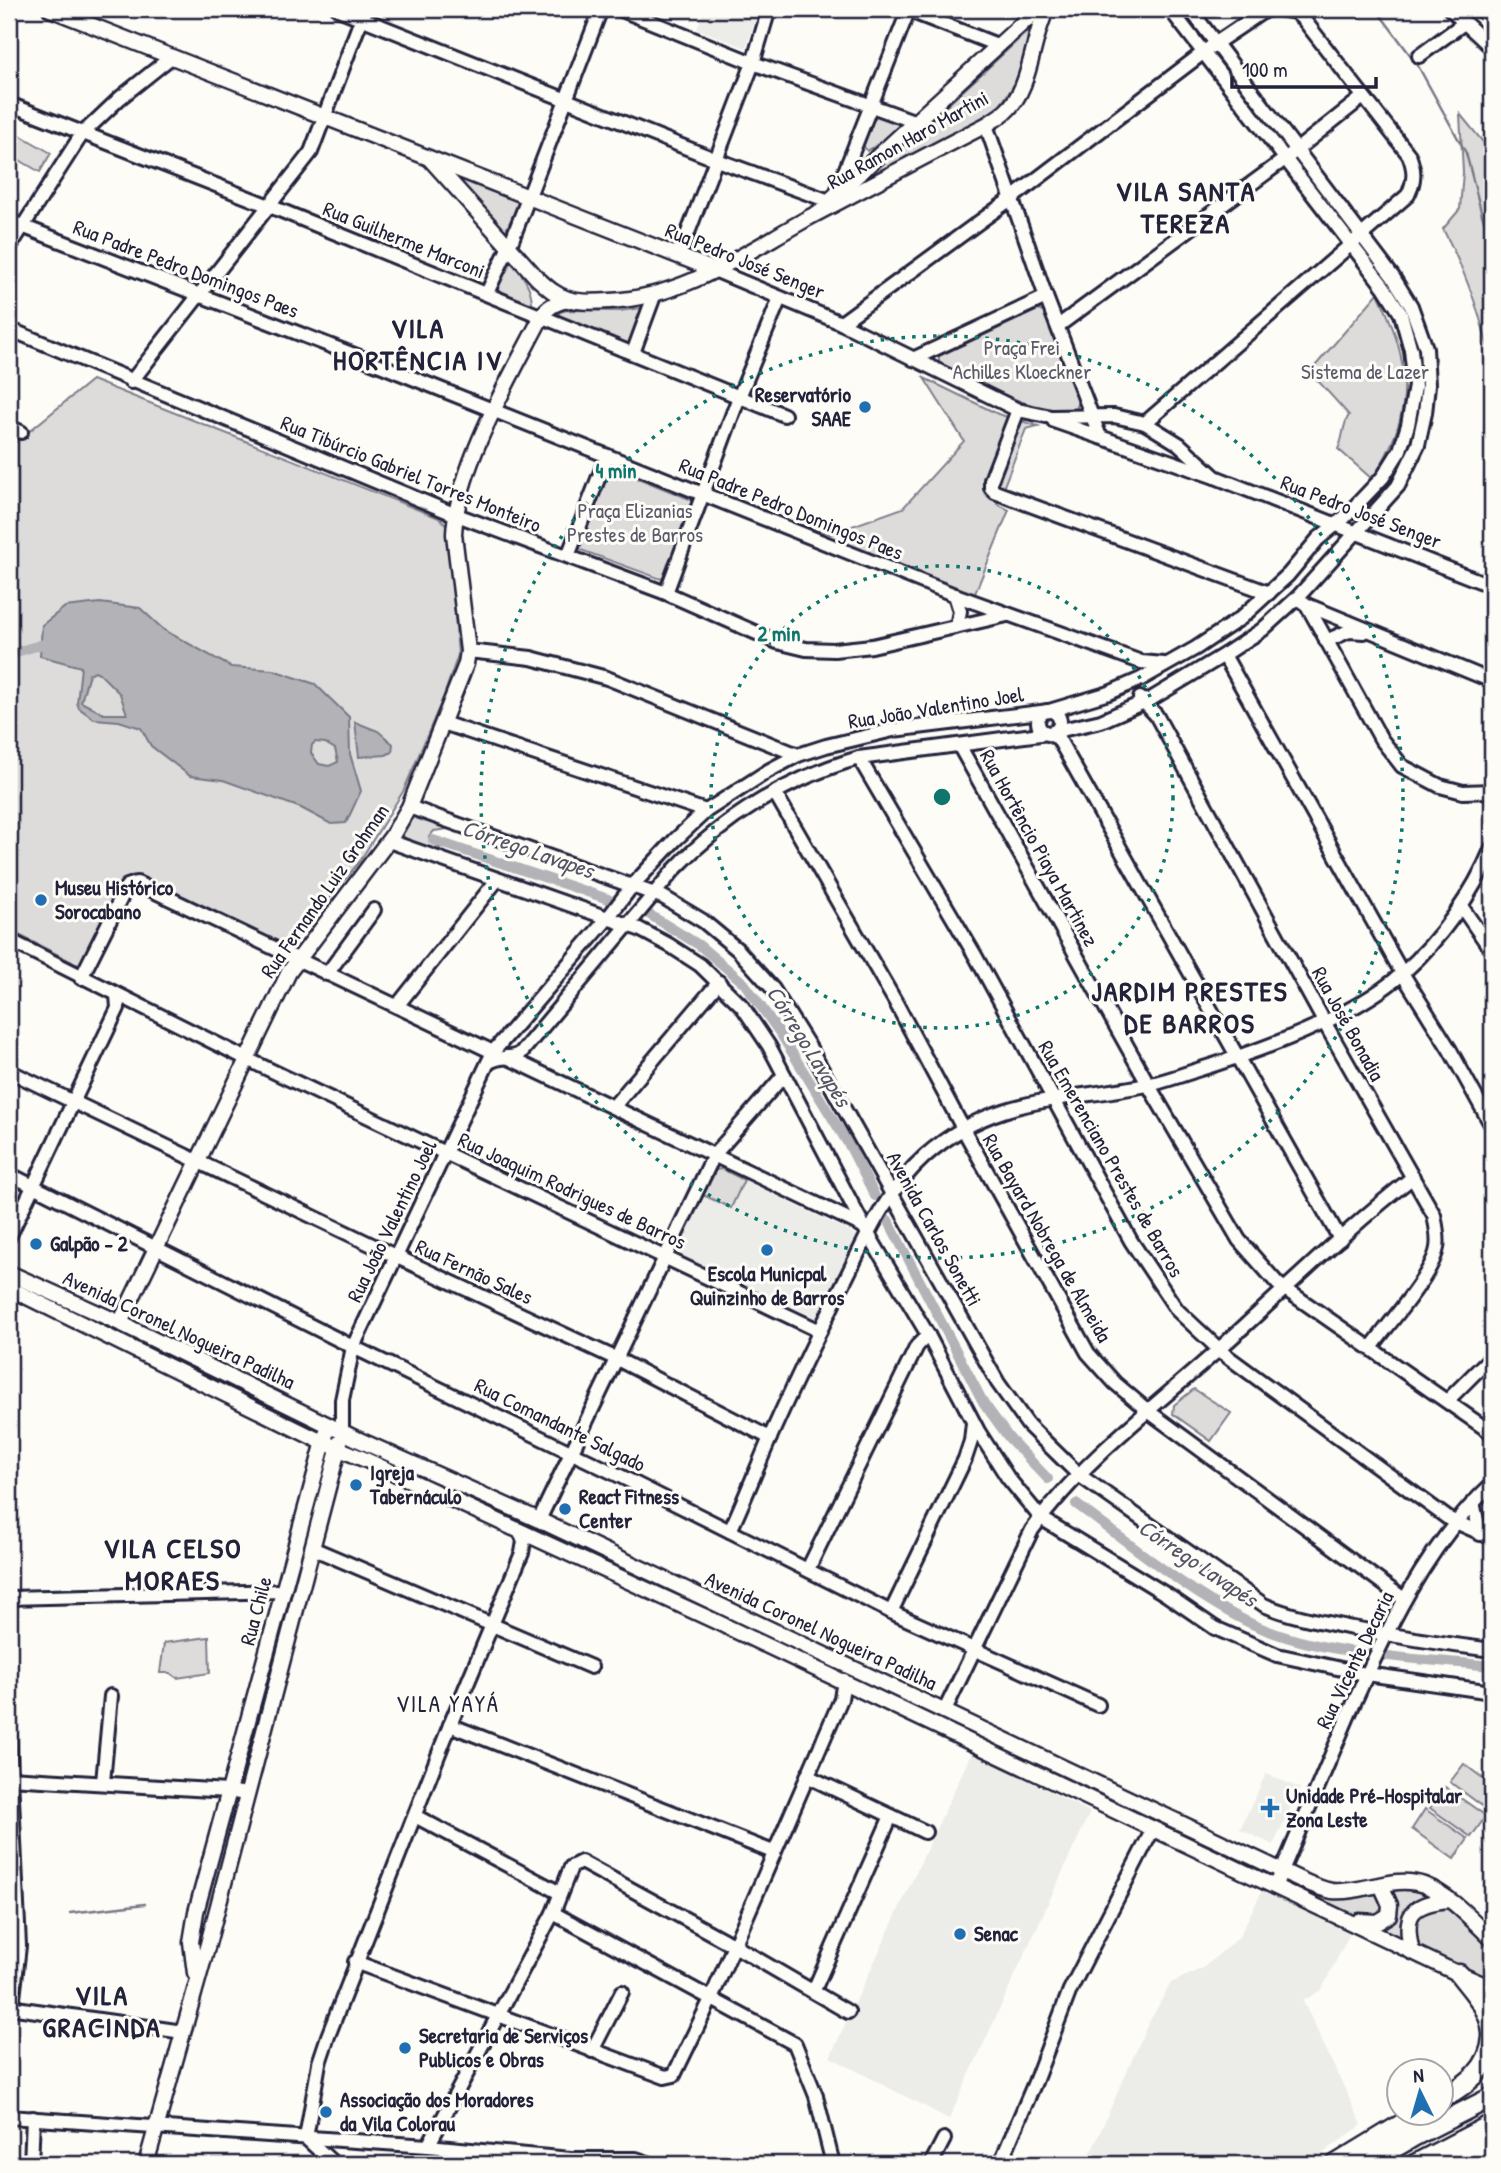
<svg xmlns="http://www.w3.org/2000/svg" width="1501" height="2173" viewBox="0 0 1501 2173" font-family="'Patrick Hand',sans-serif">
<rect width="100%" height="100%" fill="#fdfcf7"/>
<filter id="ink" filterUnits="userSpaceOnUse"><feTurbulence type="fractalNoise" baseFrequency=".0143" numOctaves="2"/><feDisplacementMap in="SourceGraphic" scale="14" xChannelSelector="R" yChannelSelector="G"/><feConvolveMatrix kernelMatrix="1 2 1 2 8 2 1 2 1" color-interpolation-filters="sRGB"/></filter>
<g filter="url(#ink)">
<g fill="#ecece9">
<path d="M704,9H759L746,48L697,29Z"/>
<path d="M744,1180L861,1237L818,1319L681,1257L678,1252L703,1195L731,1208Z"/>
<path d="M972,1752L1090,1812L949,2119L830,2057Z"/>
<path d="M1266,1774L1300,1788L1273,1845L1240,1829Z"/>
<path d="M1262,1891L1350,1933L1322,1989L1303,2001L1362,2125L1308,2164H1086L1147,2026L1171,1983L1203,1968L1239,1937Z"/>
</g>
<g fill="#dddcdb" stroke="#807f8b" stroke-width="2">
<path d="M1028,31L1026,56L1018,79L995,113L863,183Z"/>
<path d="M876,114L904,122L878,145L867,151L863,145Z"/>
<path d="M1460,114L1492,153V363C1480,313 1467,275 1443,229L1460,209L1463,172Z"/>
<path d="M18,134L51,153L40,172L9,154V150Z"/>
<path d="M450,173L521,199L505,232Z"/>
<path d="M510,261C522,274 532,286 532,305L496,289Z"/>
<path d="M1378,293C1411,363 1417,412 1372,479L1338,449C1344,437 1342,426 1349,415L1310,372Z"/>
<path d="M641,308L643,309L632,344L629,345L556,318L560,312L567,310L619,311Z"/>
<path d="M1038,310L1045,313L1077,399V408C1051,424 966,376 939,364V356Z"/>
<path d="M924,378L998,414L1038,426L1026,429L997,504L1009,510L974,596L781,519L830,534L903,508L964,441Z"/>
<path d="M92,380L439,518L445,523L448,529L458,655L443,698L404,790L360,861L290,947H285L133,875L125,879L82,962L78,965L9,930V439L16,442Z"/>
<path d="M613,468L692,500L665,576L661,579L581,550L579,546L605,474Z"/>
<path d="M412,816L427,817L454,828L434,831L429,837L444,853L412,844L403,836C402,825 404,821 412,816Z"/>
<path d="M722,1169L744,1180L731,1208L703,1195L715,1170Z"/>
<path d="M1194,1389L1231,1413L1211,1441L1173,1414L1174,1405Z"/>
<path d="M209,1637L210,1673L177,1678L170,1673H160L164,1643Z"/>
<path d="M1464,1764L1492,1785V1806L1489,1811L1450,1782Z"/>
<path d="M1445,1787L1486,1816L1471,1837L1430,1808Z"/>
<path d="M1425,1809L1468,1839L1454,1859L1412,1829Z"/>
<path d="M1283,1878L1342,1897L1413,1886L1434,1896L1492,1944V1984L1280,1883Z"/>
</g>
<g fill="#b2b2b7" stroke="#787885" stroke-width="2" fill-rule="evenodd">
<path d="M100,603L140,608L164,630L231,667L273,670L315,684L349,717L350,754L361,791L346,823L331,824L301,808L223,780L190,776L151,746L141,728L119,721L94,719L79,708L77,703L81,667L40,656L42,625L65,607ZM95,671L99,673L120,694L127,714H104L81,702L89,674ZM315,742L325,743L335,749L338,762L329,766L319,764L311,753L312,745Z"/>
<path d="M355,722L378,731L393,744L392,752L386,755L359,757Z"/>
</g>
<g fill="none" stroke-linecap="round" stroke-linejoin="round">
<g stroke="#787885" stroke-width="2.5">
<path d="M1376,9L1417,64L1466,153L1482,215L1492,243"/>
<path d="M70,1913L145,1904"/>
</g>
<g stroke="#b2b2b7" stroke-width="10">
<path d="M9,654L54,641"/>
<path d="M433,840L608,899"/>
<path d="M650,915L699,945L744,983L780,1033L850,1147L875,1196"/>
<path d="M888,1220L983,1402L1009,1438L1048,1479"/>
<path d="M1076,1504C1129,1543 1193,1596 1252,1624C1320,1656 1417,1658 1492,1666"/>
</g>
<g stroke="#22223b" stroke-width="18">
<g id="minor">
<path d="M338,9L717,160L829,201"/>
<path d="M619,9L753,63L916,122"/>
<path d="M905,9L997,45"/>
<path d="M1450,9L1492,48"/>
<path d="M1480,9L1492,19"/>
<path d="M1419,56L1464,23"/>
<path d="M9,104L277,209L784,415"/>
<path d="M986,125L1046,297L1100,437"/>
<path d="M836,194L909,9"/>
<path d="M9,221L380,365L955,595L1141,662L1164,664"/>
<path d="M9,248L82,134L120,98L170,58"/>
<path d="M673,254L681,249L684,243L753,63L769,9"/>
<path d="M714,270L841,323L1018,410L1051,417L1114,416L1145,423L1179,444L1215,477"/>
<path d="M487,293L512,240L601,9"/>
<path d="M841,323L1012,198L1216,43L1265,10L1271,9"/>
<path d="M1058,326L1285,159L1363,97"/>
<path d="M9,329L449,512L666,593L777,642L806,649L834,650L872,646L1007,615"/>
<path d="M633,353L654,296"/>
<path d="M913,359L1046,297"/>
<path d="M131,382L311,152L365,9"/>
<path d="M1018,410L991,480V488L995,492L1269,593"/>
<path d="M1054,421L1215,477L1492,586"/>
<path d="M1145,423L1408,195C1415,180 1415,170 1409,155L1304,20L1295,12L1278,9"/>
<path d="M9,427L21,432"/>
<path d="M568,556L607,456"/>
<path d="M666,593L739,397L780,298"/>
<path d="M955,595L960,611L957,626"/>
<path d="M1297,598L1307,605L1381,739L1402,766L1440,786L1463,792L1492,791"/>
<path d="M1307,605L1492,681"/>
<path d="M1326,641L1349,631L1364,632"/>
<path d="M468,651L531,658L607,678L798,755"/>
<path d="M1224,655L1402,973L1450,1050L1492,1126"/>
<path d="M1140,698L1156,715L1327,1027L1434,1215C1436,1226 1439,1237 1437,1248C1433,1274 1388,1324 1371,1348"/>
<circle cx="1049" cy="722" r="11"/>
<path d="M443,723L706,811"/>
<path d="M1046,733L1058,738L1340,1239"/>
<path d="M959,745L1152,1091L1239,1240L1278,1284L1492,1433"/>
<path d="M859,758L976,957L1131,1241L1177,1310L1224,1354L1449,1519L1492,1538"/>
<path d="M775,793L895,1001L966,1134L1088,1353L1115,1383L1148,1411L1404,1599"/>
<path d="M409,807L663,897L703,921L738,950L773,989L811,1050L998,1383L1028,1425L1079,1475L1264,1605C1292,1617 1323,1622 1353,1628C1399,1637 1445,1644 1492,1650"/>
<path d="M389,841L639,929L669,945L700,965L742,1006L769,1046L864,1227L928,1335L978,1431L1008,1478L1041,1518L1167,1595L1215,1628L1277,1655L1360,1673L1492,1692"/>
<path d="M1461,906L1492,951"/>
<path d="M9,940L247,1059L820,1331"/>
<path d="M327,974L374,910"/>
<path d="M81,978L127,886L137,883L493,1052"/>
<path d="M397,1006L497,880"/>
<path d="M507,1057L863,1226"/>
<path d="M488,1063C499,1055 510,1060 520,1054L674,870C724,817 789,778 859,758L1048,733L1101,721L1151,699L1224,655L1262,630L1297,598L1398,486L1418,445L1425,413L1428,385L1426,348L1411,306L1393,277L1190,9"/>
<path d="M9,1071L395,1256L617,1359L770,1438"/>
<path d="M614,1106L719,982"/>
<path d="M9,1174L353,1347L620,1476L891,1612L1098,1705"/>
<path d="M9,1237L118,1008L117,995"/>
<path d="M1448,1400L1492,1356"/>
<path d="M342,1431V1400L353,1347L493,1052L607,919L632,886L675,840L706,811L768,771L798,755L826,746L893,730L1049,711L1109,693L1141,679L1196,648L1241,618L1288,575L1318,539L1345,517L1383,477L1400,450L1408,425L1415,386L1411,350L1401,314L1384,287L1170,9"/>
<path d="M1473,1502L1480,1534"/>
<path d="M539,1520L714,1155L784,1075"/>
<path d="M730,1531C744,1501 756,1470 769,1440C791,1389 816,1339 840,1290C865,1241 883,1194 925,1156C996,1094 1062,1102 1147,1085C1163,1082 1179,1076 1194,1071C1260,1051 1351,1019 1403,973C1440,940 1473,894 1492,848"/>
<path d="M312,1548L591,1667"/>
<path d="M808,1569L917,1346L928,1335"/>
<path d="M9,1598L283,1591"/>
<path d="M891,1612L965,1459L971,1441L973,1423"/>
<path d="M944,1712L1032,1530C1081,1462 1154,1407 1217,1351C1282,1293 1344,1231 1413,1177"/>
<path d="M450,1725L773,1852"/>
<path d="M9,1735L19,1946L12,2007"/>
<path d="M807,1776L925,1832"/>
<path d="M9,1778L228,1791L246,1794"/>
<path d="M103,1782L111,1696"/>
<path d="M415,1816L560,1893"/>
<path d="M1275,1887C1300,1829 1324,1772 1349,1714C1386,1632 1425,1546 1492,1484"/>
<path d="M553,1913L795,2044L816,2096L833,2164"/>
<path d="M355,1962L665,2077L674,2075L710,2001L841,1699L844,1680"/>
<path d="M814,1990L891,1816"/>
<path d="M9,2007L183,2032"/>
<path d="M592,2051L622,1992"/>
<path d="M9,2117L428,2146L571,2159H636L651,2164"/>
<path d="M428,2146L553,1913L571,1867L581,1862L733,1945L848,2012"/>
<path d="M31,2164L33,2118"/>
<path d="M334,2164L306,2138L319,2063L328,2036L450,1725L522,1553L524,1541L520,1531"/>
<path d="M931,2164L944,2139"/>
<path d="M1000,2164L1035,2082L1070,1990L1153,1829"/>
</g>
</g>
<g stroke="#22223b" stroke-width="19">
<g id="major">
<path d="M50,9L714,270"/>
<path d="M430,159L537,278C547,287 555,295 568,299C580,303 597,302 610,301C686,297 746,252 810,217C869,186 927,155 986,125C992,121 999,117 1005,112C1032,89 1031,39 1047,9"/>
<path d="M827,203L1038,9"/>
<path d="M9,1273L120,1323L357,1439L539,1520L1282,1871C1298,1878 1315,1888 1332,1891C1363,1894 1394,1874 1424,1885C1450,1895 1472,1920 1492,1939"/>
<path d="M9,1288L316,1439L366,1460L719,1623L1459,1974L1492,1988"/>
<path d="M120,1323L289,972L392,836L409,807L466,664L468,651L454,534C457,467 511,376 542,316C548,306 559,301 570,300"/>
<path d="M1359,1921L1378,1922L1389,1915L1390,1905L1381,1885"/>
<path d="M1412,1952C1403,1915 1410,1904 1448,1900"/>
<path d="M195,1973L191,1942L196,1912L326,1434"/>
<path d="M146,2164L208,1944L340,1442"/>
</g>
</g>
<g stroke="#22223b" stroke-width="23">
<g id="highway">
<path d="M1459,1974C1473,1992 1490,2009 1492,2033"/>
<path d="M1442,2099C1467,2084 1490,2069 1492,2037"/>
<path d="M1336,2164L1418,2114"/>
<path d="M1367,2164L1415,2136L1492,2097"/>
<path d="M1415,2164L1492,2124"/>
<path d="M1445,2164L1492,2140"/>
</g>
</g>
<use href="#minor" stroke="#fdfcf7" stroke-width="12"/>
<use href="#major" stroke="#fdfcf7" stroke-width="14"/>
<use href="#highway" stroke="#fdfcf7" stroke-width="18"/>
</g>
</g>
<g fill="none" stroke="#0f766e" stroke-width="3.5" stroke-dasharray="3.5 7">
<circle cx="942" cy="797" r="231"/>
<circle cx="942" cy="797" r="461"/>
</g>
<g fill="#1f6fb2" stroke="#fdfcf7" stroke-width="2.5">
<circle cx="865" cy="407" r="7"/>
<circle cx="41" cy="900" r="7"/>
<circle cx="36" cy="1244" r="7"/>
<circle cx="767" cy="1250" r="7"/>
<circle cx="356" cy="1485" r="7"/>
<circle cx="565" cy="1509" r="7"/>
<path d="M1266.5 1797.5h7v7h7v7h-7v7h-7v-7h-7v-7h7z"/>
<circle cx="960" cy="1934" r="7"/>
<circle cx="405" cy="2048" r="7"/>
<circle cx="326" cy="2112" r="7"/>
</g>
<g text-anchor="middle" stroke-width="6" stroke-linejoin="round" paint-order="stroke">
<g font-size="21" fill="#22223b" stroke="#fdfcf7">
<text transform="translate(908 140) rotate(-29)" y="7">Rua Ramon Haro Martini</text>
<text transform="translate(404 240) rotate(22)" y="7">Rua Guilherme Marconi</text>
<text transform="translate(745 261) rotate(22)" y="7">Rua Pedro José Senger</text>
<text transform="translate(186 269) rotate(21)" y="7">Rua Padre Pedro Domingos Paes</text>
<text transform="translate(411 474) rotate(22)" y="7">Rua Tibúrcio Gabriel Torres Monteiro</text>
<text transform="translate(791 509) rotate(22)" y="7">Rua Padre Pedro Domingos Paes</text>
<text transform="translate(1361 512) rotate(21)" y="7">Rua Pedro José Senger</text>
<text transform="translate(936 708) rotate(-9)" y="7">Rua João Valentino Joel</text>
<text transform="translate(1039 848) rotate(61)" y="7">Rua Hortêncio Piaya Martinez</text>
<text transform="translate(325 891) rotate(-55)" y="7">Rua Fernando Luiz Grohman</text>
<text transform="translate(1348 1024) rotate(61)" y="7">Rua José Bonadia</text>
<text transform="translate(1111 1159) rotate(60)" y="7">Rua Emerenciano Prestes de Barros</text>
<text transform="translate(572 1191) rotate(25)" y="7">Rua Joaquim Rodrigues de Barros</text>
<text transform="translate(392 1221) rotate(-64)" y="7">Rua João Valentino Joel</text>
<text transform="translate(934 1229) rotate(61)" y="7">Avenida Carlos Sonetti</text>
<text transform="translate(1047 1238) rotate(60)" y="7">Rua Bayard Nobrega de Almeida</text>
<text transform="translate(474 1272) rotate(25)" y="7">Rua Fernão Sales</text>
<text transform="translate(179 1330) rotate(25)" y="7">Avenida Coronel Nogueira Padilha</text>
<text transform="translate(560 1425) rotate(26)" y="7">Rua Comandante Salgado</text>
<text transform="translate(256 1611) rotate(-75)" y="7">Rua Chile</text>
<text transform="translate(821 1631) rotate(25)" y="7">Avenida Coronel Nogueira Padilha</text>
<text transform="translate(1355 1660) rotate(-64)" y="7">Rua Vicente Decaria</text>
</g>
<g font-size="21" fill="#5a5a6b" stroke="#fdfcf7">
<text x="1022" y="355">Praça Frei<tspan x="1022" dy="24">Achilles Kloeckner</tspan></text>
<text x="1365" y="379">Sistema de Lazer</text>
<text x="635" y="518">Praça Elizanias<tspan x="635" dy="24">Prestes de Barros</tspan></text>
</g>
<g font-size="21" font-weight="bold" fill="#22223b" stroke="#fdfcf7" text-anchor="start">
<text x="851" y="402" text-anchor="end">Reservatório<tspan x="851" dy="24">SAAE</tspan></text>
<text x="55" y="895">Museu Histórico<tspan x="55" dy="24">Sorocabano</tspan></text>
<text x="50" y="1251">Galpão - 2</text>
<text x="767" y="1281" text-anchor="middle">Escola Municpal<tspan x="767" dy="24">Quinzinho de Barros</tspan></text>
<text x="370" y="1480">Igreja<tspan x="370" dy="24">Tabernáculo</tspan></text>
<text x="579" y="1504">React Fitness<tspan x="579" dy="24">Center</tspan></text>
<text x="1286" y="1803">Unidade Pré-Hospitalar<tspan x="1286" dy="24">Zona Leste</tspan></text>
<text x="974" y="1941">Senac</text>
<text x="419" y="2043">Secretaria de Serviços<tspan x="419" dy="24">Publicos e Obras</tspan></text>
<text x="340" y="2107">Associação dos Moradores<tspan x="340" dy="24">da Vila Colorau</tspan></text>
</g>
<g font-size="23" font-style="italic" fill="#545466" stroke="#fdfcf7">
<text transform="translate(528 849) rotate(19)" y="8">Córrego Lavapes</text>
<text transform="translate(809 1046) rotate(58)" y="8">Córrego Lavapés</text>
<text transform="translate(1198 1563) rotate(34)" y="8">Córrego Lavapés</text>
</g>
<g font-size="23" letter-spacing="2" fill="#22223b" stroke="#fdfcf7">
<text x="448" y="1712">VILA YAYÁ</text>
</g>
<g font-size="28" font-weight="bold" letter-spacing="2" fill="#22223b" stroke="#fdfcf7">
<text x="1186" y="201">VILA SANTA<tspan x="1186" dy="32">TEREZA</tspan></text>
<text x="418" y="338">VILA<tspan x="418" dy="32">HORTÊNCIA IV</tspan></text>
<text x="1190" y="1001">JARDIM PRESTES<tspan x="1190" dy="32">DE BARROS</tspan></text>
<text x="173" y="1558">VILA CELSO<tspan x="173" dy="32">MORAES</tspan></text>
<text x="102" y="2005">VILA<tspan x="102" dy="32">GRACINDA</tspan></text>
</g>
</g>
<circle cx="942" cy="797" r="10" fill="#0f766e" stroke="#fdfcf7" stroke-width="3.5"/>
<g font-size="21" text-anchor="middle" font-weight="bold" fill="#0f766e" stroke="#fdfcf7" stroke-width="6" stroke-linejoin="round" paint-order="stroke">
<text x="616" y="478">4 min</text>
<text x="779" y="641">2 min</text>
</g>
<rect width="1501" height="2173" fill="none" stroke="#fdfcf7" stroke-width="35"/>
<rect x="18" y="18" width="1466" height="2138" fill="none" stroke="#22223b" stroke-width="2.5" filter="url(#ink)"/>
<g transform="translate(1420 2092) rotate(355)"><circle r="33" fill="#fdfcf7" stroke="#a5a5ac" stroke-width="2"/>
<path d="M0-5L12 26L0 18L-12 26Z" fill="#1f6fb2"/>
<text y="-10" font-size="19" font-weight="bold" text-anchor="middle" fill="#22223b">N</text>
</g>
<path d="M1232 77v10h144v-10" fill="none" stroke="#22223b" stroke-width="3.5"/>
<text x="1242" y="77" font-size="21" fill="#22223b" stroke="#fdfcf7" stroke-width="5" paint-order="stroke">100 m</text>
</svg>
